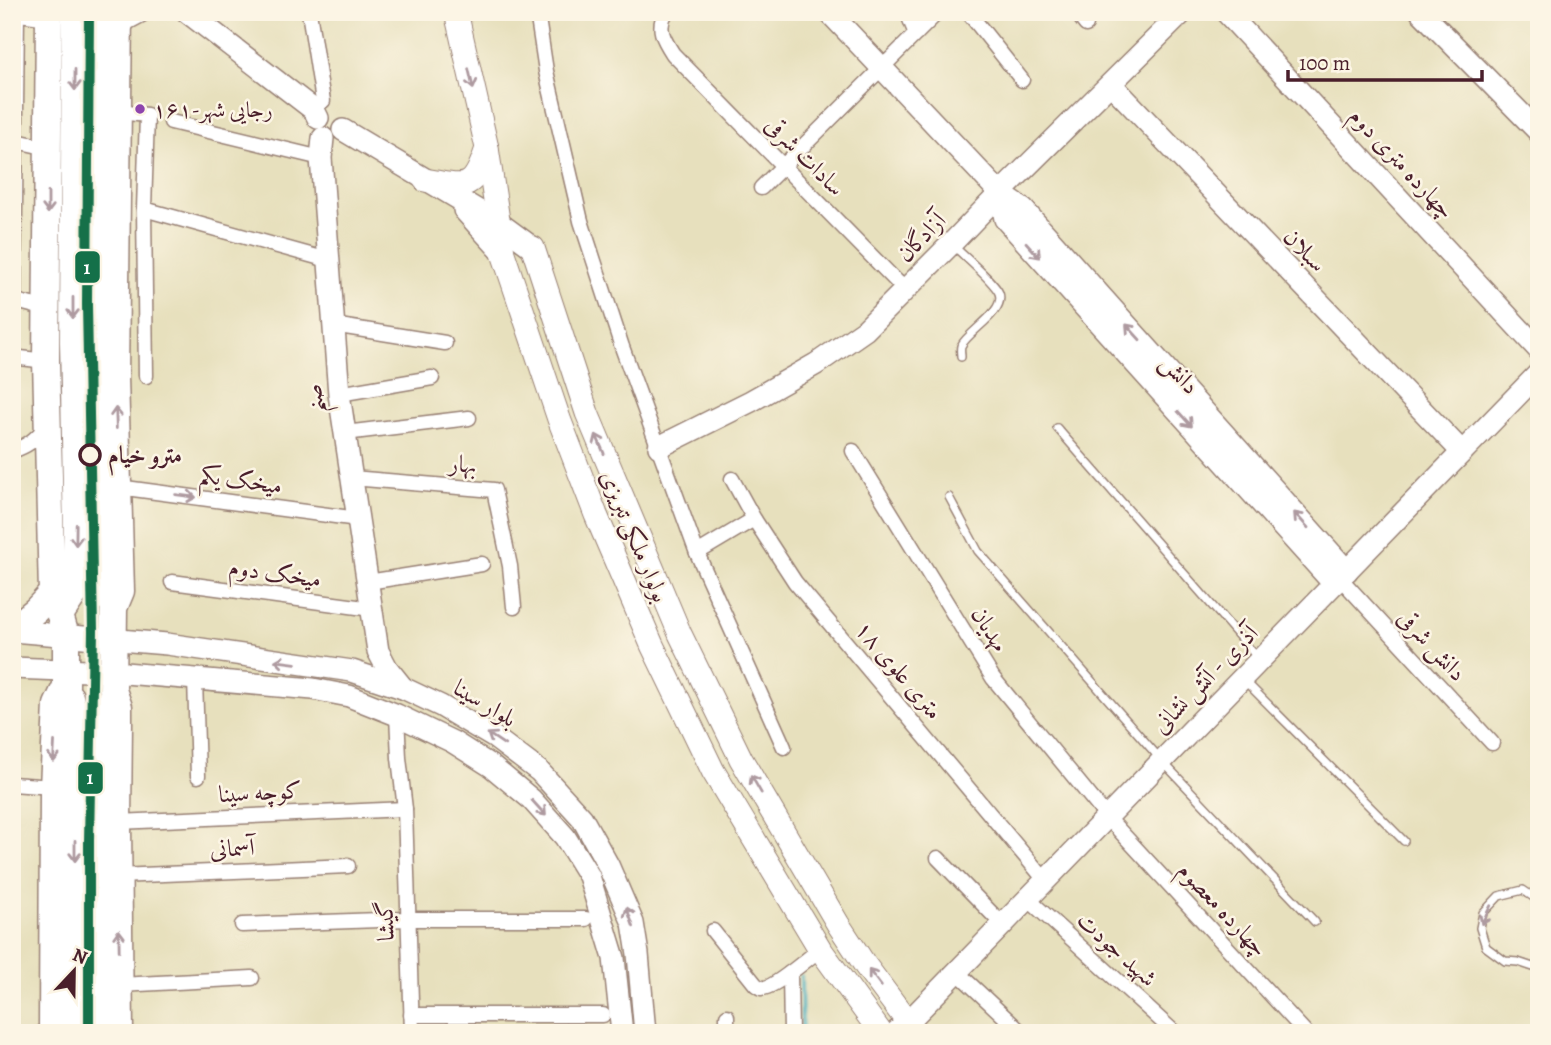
<svg xmlns="http://www.w3.org/2000/svg" width="1551" height="1045" viewBox="0 0 1551 1045" font-family="Alegreya,Amiri,serif">
<rect width="100%" height="100%" fill="#fcf5e5"/>
<filter id="ink" filterUnits="userSpaceOnUse"><feTurbulence type="fractalNoise" baseFrequency=".0143" numOctaves="2"/><feDisplacementMap in="SourceGraphic" scale="14" xChannelSelector="R" yChannelSelector="G"/><feConvolveMatrix kernelMatrix="1 2 1 2 8 2 1 2 1" color-interpolation-filters="sRGB"/></filter>
<filter id="wash" filterUnits="userSpaceOnUse"><feTurbulence type="fractalNoise" baseFrequency=".00686" numOctaves="4" result="noise"/><feDisplacementMap in="SourceGraphic" scale="28" xChannelSelector="R" yChannelSelector="G"/><feGaussianBlur stdDeviation="1.57" result="paint"/><feColorMatrix in="noise" values="0 0 0 0 0 0 0 0 0 0 0 0 0 0 0 0 0 1.4 0 .05"/><feComposite in="paint" operator="in"/></filter>
<g filter="url(#wash)">
<rect width="100%" height="100%" fill="#e7e0bd"/>
<g fill="none" stroke-linecap="round" stroke-linejoin="round">
<path stroke="#44b1c1" stroke-width="3.5" d="M801,976L802,1033"/>
</g>
</g>
<g filter="url(#ink)">
<g fill="none" stroke-linecap="round" stroke-linejoin="round">
<g stroke="#988074" stroke-width="10">
<g id="lane">
<path d="M952,244C962,255 994,281 999,293C1006,312 968,331 961,346C960,349 961,354 961,357"/>
<path d="M1057,428L1257,657"/>
<path d="M949,497L978,551L1162,761L1315,922"/>
<path d="M1245,681L1404,841"/>
<path d="M1539,901L1523,890L1499,896L1483,913L1480,928L1486,947L1505,961L1518,962L1539,969"/>
</g>
</g>
<g stroke="#988074" stroke-width="17">
<g id="street">
<path d="M309,12L323,101"/>
<path d="M537,12L546,71L581,221L622,347L697,553L784,747"/>
<path d="M666,12C656,28 664,40 673,54L905,290"/>
<path d="M907,12L916,34"/>
<path d="M968,12L1022,80"/>
<path d="M1076,12L1086,25"/>
<path d="M12,13L49,18"/>
<path d="M118,112L147,115L144,209L146,376"/>
<path d="M171,122L321,158"/>
<path d="M12,140L48,148"/>
<path d="M761,188L938,12"/>
<path d="M144,209L328,260"/>
<path d="M12,300L47,309"/>
<path d="M14,300L17,12"/>
<path d="M333,325L445,343"/>
<path d="M12,357L46,361"/>
<path d="M339,394L432,378"/>
<path d="M345,433L469,418"/>
<path d="M12,451C27,446 35,440 45,428"/>
<path d="M853,451L993,678L1107,817L1306,1033"/>
<path d="M352,478L494,490L510,566L514,607"/>
<path d="M732,479L754,519L795,582L1046,881"/>
<path d="M118,487L358,519"/>
<path d="M697,553L754,519"/>
<path d="M1340,578L1492,743"/>
<path d="M172,582L372,609"/>
<path d="M368,582L482,564"/>
<path d="M195,679L198,776"/>
<path d="M397,715L399,758L405,809L412,1033"/>
<path d="M12,784L53,787"/>
<path d="M118,822L405,809"/>
<path d="M938,858L1003,925"/>
<path d="M118,876L348,866"/>
<path d="M1028,899L1175,1033"/>
<path d="M242,925L408,919H586"/>
<path d="M713,931L756,985C758,986 759,987 761,988C772,990 810,957 820,949"/>
<path d="M957,972L1022,1033"/>
<path d="M790,973L791,1033"/>
<path d="M120,985L252,978"/>
<path d="M411,1015H603"/>
<path d="M727,1016V1033"/>
</g>
</g>
<g stroke="#988074" stroke-width="24">
<g id="secondary">
<path d="M187,12L314,110L318,118"/>
<path d="M829,12L1000,193L1023,209L1347,571"/>
<path d="M1226,12L1539,350"/>
<path d="M1421,12L1539,132"/>
<path d="M119,30L125,20L140,12"/>
<path d="M1111,84L1462,452"/>
<path d="M343,130L499,223L533,248"/>
<path d="M323,138L321,158L339,394L378,651L387,668L403,688"/>
<path d="M1000,193L1005,219L1334,584"/>
<path d="M464,210L503,253"/>
<path d="M659,447L751,401L816,364L865,330L949,246L1000,193L1183,12"/>
<path d="M12,631L167,644L352,671L403,688L441,706L495,738L539,771L582,818L608,865L633,923L638,954L645,1033"/>
<path d="M12,668L113,672L313,689L349,696L397,715L453,742L491,766L531,799L565,837L589,876L614,958L622,1033"/>
<path d="M895,1033L908,1022L1539,373"/>
</g>
</g>
<g stroke="#988074" stroke-width="25">
<g id="primary">
<path d="M456,12L487,148L503,253L559,419L596,515L652,645L713,771L820,949L881,1033"/>
<path d="M425,180C468,188 473,191 487,148"/>
<path d="M533,248L587,413L680,634L741,759L838,924L865,965L916,1033"/>
</g>
</g>
<g stroke="#988074" stroke-width="29">
<g id="highway">
<path d="M49,12L46,361L52,593L60,615L66,636V686L57,705L53,787L52,1033"/>
<path d="M95,12L94,359L98,542L105,593L110,600"/>
<path d="M119,12L115,377L121,591L114,608L113,690L119,707V722L118,822L120,1033"/>
<path d="M60,615L74,594L77,533L73,342L75,12"/>
<path d="M12,630L36,610L52,593"/>
<path d="M70,697L74,716L75,766V1033"/>
<path d="M95,1033L97,768L107,703"/>
</g>
</g>
<use href="#lane" stroke="#fff" stroke-width="7"/>
<use href="#street" stroke="#fff" stroke-width="14"/>
<use href="#secondary" stroke="#fff" stroke-width="21"/>
<use href="#primary" stroke="#fff" stroke-width="23"/>
<use href="#highway" stroke="#fff" stroke-width="26"/>
<g stroke="#fcf5e5" stroke-width="16">
<path id="metro-1" d="M89,12L87,305L93,631L89,841V1033"/>
</g>
<use href="#metro-1" stroke="#147049" stroke-width="10"/>
</g>
<defs><path id="oneway-shaft" d="M-6 0H5M1.5-3L5.5 0L1.5 3" fill="none" stroke-width="1.6" stroke-linecap="round" stroke-linejoin="round" transform="scale(1.75)"/></defs>
<g stroke="#ae9aa0">
<use href="#oneway-shaft" transform="translate(471 79) rotate(77)"/>
<use href="#oneway-shaft" transform="translate(75 80) rotate(90)"/>
<use href="#oneway-shaft" transform="translate(48 203) rotate(90)"/>
<use href="#oneway-shaft" transform="translate(1033 250) rotate(48)"/>
<use href="#oneway-shaft" transform="translate(73 308) rotate(90)"/>
<use href="#oneway-shaft" transform="translate(1133 332) rotate(-132)"/>
<use href="#oneway-shaft" transform="translate(116 418) rotate(-92)"/>
<use href="#oneway-shaft" transform="translate(1185 419) rotate(48)"/>
<use href="#oneway-shaft" transform="translate(600 444) rotate(-113)"/>
<use href="#oneway-shaft" transform="translate(186 496) rotate(8)"/>
<use href="#oneway-shaft" transform="translate(1301 520) rotate(-132)"/>
<use href="#oneway-shaft" transform="translate(76 535) rotate(91)"/>
<use href="#oneway-shaft" transform="translate(285 662) rotate(-172)"/>
<use href="#oneway-shaft" transform="translate(496 739) rotate(-146)"/>
<use href="#oneway-shaft" transform="translate(54 752) rotate(93)"/>
<use href="#oneway-shaft" transform="translate(756 784) rotate(-120)"/>
<use href="#oneway-shaft" transform="translate(539 808) rotate(48)"/>
<use href="#oneway-shaft" transform="translate(75 851) rotate(90)"/>
<use href="#oneway-shaft" transform="translate(1486 915) rotate(117)"/>
<use href="#oneway-shaft" transform="translate(630 917) rotate(-110)"/>
<use href="#oneway-shaft" transform="translate(119 940) rotate(-91)"/>
<use href="#oneway-shaft" transform="translate(875 978) rotate(-127)"/>
</g>
</g>
<circle fill="#8e44ad" stroke="#fcf5e5" stroke-width="2.5" cx="140" cy="109" r="6"/>
<circle fill="#fcf5e5" stroke="#4a1f2b" stroke-width="3.5" cx="90" cy="455" r="10"/>
<g text-anchor="middle" stroke-width="5" stroke-linejoin="round" paint-order="stroke">
<g font-size="22" fill="#4a1f2b" stroke="#fcf5e5" text-anchor="start">
<text x="153" y="117">۱۶۱-رجایی شهر</text>
</g>
<g font-size="24" fill="#4a1f2b" stroke="#fcf5e5">
<text transform="translate(805 156) rotate(45)" y="8">سادات شرقی</text>
<text transform="translate(1402 163) rotate(47)" y="8">چهارده متری دوم</text>
<text transform="translate(921 237) rotate(-46)" y="8">آزادگان</text>
<text transform="translate(1305 250) rotate(46)" y="8">سبلان</text>
<text transform="translate(1180 374) rotate(48)" y="8">دانش</text>
<text transform="translate(314 399) rotate(-97)" y="8">صنم</text>
<text transform="translate(463 464) rotate(5)" y="8">بهار</text>
<text transform="translate(241 480) rotate(8)" y="8">میخک یکم</text>
<text transform="translate(635 536) rotate(67)" y="8">بولوار ملکی تبریزی</text>
<text transform="translate(275 573) rotate(8)" y="8">میخک دوم</text>
<text transform="translate(990 629) rotate(58)" y="8">مهدیان</text>
<text transform="translate(1432 645) rotate(47)" y="8">دانش شرقی</text>
<text transform="translate(899 670) rotate(50)" y="8">۱۸ متری علوی</text>
<text transform="translate(1205 679) rotate(-46)" y="8">آذرى - آتش نشانى</text>
<text transform="translate(485 703) rotate(31)" y="8">بلوار سینا</text>
<text transform="translate(260 792) rotate(-3)" y="8">کوچه سینا</text>
<text transform="translate(232 848) rotate(-3)" y="8">آسمانی</text>
<text transform="translate(1223 909) rotate(47)" y="8">چهارده معصوم</text>
<text transform="translate(385 921) rotate(-92)" y="8">گیشا</text>
<text transform="translate(1117 949) rotate(42)" y="8">شهید جودت</text>
</g>
<g font-size="24" font-weight="bold" fill="#4a1f2b" stroke="#fcf5e5" text-anchor="start">
<text x="108" y="463">مترو خیام</text>
</g>
</g>
<g stroke="#fcf5e5" stroke-width="2.5">
<rect x="74" y="250" width="27" height="34" rx="7" fill="#147049"/>
<rect x="77" y="761" width="27" height="34" rx="7" fill="#147049"/>
</g>
<g font-size="19" text-anchor="middle" font-weight="bold" fill="#fff">
<text x="87" y="274">1</text>
<text x="90" y="784">1</text>
</g>
<rect width="1551" height="1045" fill="none" stroke="#fcf5e5" stroke-width="42"/>
<g transform="translate(74 971) rotate(22)" stroke="#fcf5e5" stroke-width="5" paint-order="stroke">
<path d="M0-5L12 26L0 18L-12 26Z" fill="#4a1f2b"/>
<text y="-10" font-size="19" font-weight="bold" text-anchor="middle" fill="#4a1f2b">N</text>
</g>
<path d="M1288 70v10h194v-10" fill="none" stroke="#4a1f2b" stroke-width="3.5"/>
<text x="1299" y="70" font-size="21" fill="#4a1f2b" stroke="#fcf5e5" stroke-width="5" paint-order="stroke">100 m</text>
</svg>
